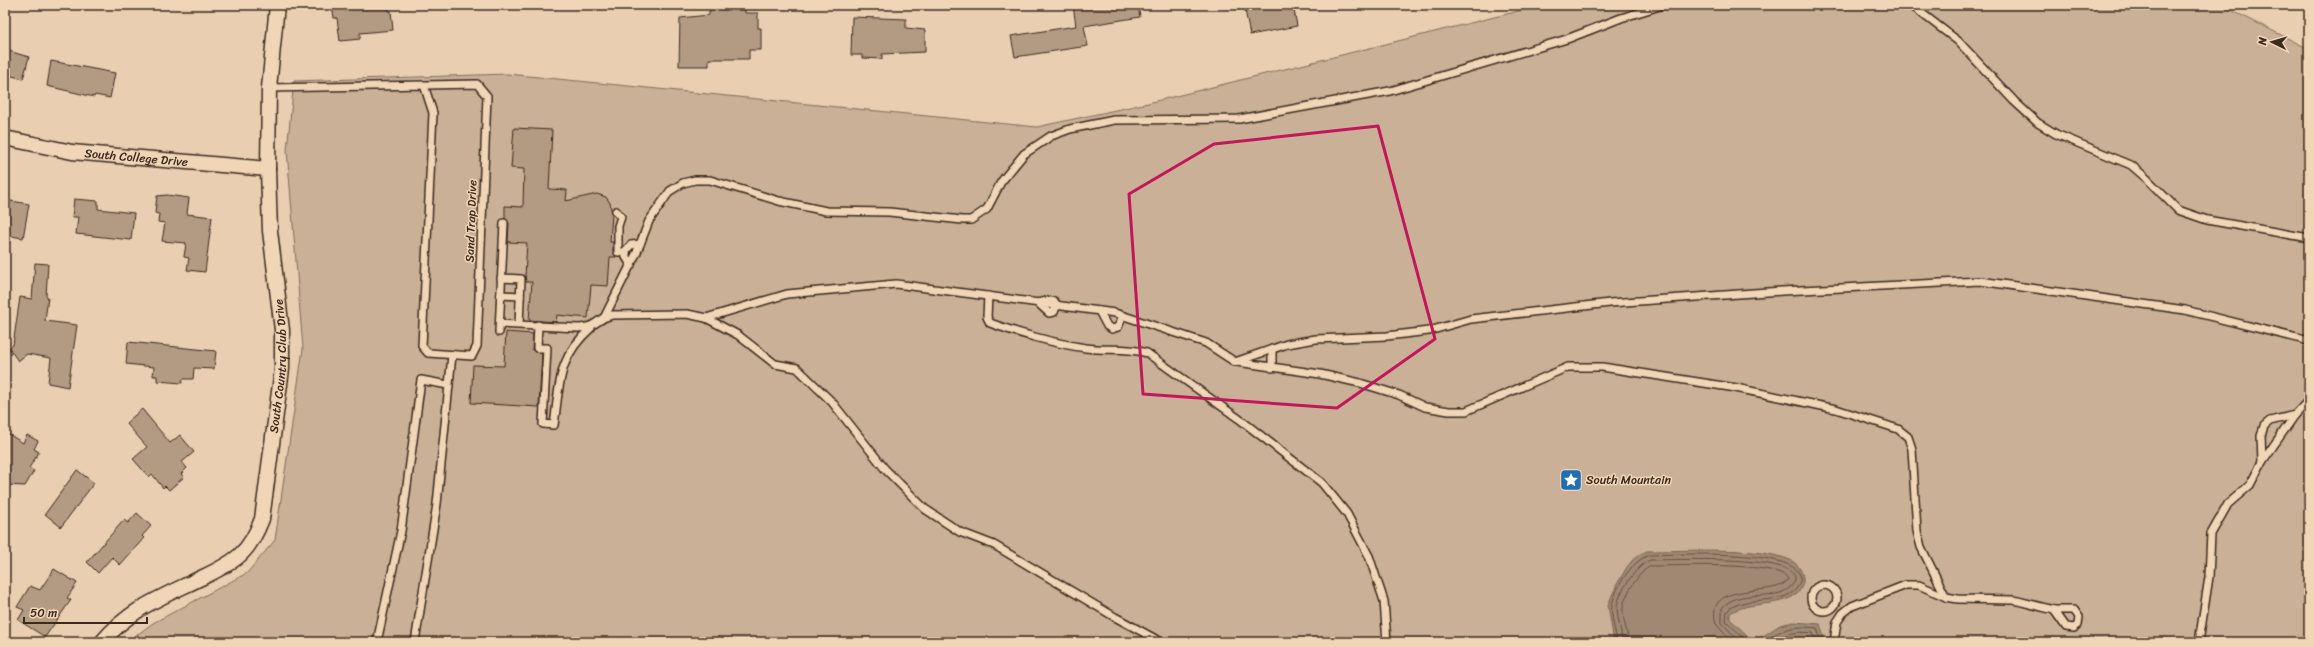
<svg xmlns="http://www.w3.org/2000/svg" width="2314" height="647" viewBox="0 0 2314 647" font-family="Sriracha,sans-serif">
<rect width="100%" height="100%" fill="#e9ceb1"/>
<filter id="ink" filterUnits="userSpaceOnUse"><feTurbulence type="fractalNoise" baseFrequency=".025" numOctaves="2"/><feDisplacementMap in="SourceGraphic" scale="8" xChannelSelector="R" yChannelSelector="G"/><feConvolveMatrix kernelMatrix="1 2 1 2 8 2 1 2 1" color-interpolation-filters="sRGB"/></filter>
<g filter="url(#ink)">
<path fill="#c9b096" stroke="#826d5a" d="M1543,5H2221L2309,49V642H127L153,623L247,573L275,540L303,349L287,150L294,81L508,74L1037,127L1148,103Z"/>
<path fill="#9f8973" stroke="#776351" d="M1647,551C1685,551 1757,546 1790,560C1797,563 1802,570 1803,578C1804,583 1800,591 1797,594C1777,608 1751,600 1730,613V619L1751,639L1757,640L1780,625L1794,622L1820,624L1825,642H1614L1608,605L1616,586L1627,567L1636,556Z"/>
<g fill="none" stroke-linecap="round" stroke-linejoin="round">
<g stroke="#635040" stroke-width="1">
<path d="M1617,642C1616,631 1610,616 1612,605C1616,586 1631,562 1649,555C1666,555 1829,545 1796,589C1783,606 1744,594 1727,611L1726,621L1748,642"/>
<path d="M1622,642C1622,631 1617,619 1617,608C1617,594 1637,565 1650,560C1668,560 1797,554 1795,579C1794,586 1788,589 1783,592C1764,599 1737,590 1722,608V623L1740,642"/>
<path d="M1628,642C1628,631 1622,619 1623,607C1625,595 1639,571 1651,566C1672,566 1781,561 1788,579C1778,600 1703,577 1716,624L1732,642"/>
<path d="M1762,642C1782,629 1792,625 1817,628L1821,642"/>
<path d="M1771,642C1786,633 1796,631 1813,633L1816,642"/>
</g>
</g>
<g fill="#b39b83" stroke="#3b2a1e">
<path d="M332,5H388L389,11H391L393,30L360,33V39L340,41L337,18H334Z"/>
<path d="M714,5H745V13H758V28H761V50H749V59H709V66H679L680,18L709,15V11H714Z"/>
<path d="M1073,5H1138L1140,17L1084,26L1088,46L1015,57L1011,36L1076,26Z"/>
<path d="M1244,5H1293L1297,26L1250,35Z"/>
<path d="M852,17L906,19V28L925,30V52L882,54V59L862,58V55H851Z"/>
<path d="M5,50L29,57L23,79L5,74Z"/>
<path d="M51,61L115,73L110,98L95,95L94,97L47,86Z"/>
<path d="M514,128L552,130L549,189L567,190L566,201L597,194L606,197L610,203L612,214L610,242H613V252L616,257H610L608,286L591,285L588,318L557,315L556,322L529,320L532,282H526L525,276L527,243L508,242L509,223L505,218V206L523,207L524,169L511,168Z"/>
<path d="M167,195L189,198L187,214L212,217L205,272L187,270L189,258L184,257L186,243L162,241L165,223L158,222L159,214L155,213L157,196Z"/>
<path d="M74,199L98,201V209L134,213L131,240L76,234L78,217H72Z"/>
<path d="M5,200L29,204L23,238L5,235Z"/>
<path d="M35,263L48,264L46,296L48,297L45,321L77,325L68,387L48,383L51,358L27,354L18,361L9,348L13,345L20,297L32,299Z"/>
<path d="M506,332L533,334L532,350L542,353L539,407L471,403L473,365L504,366Z"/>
<path d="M128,342L216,351L214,369L194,368L193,379H183L182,383L157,381V376H153L154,367L126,364Z"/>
<path d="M142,409L170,443L180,435L194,452L182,462L187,468L181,474L184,477L169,490L165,486L163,488L152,474L149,477L133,459L147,447L126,423Z"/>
<path d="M5,432L23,443L27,435L38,441L34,449L39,452L29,468L34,471L25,486L5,485Z"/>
<path d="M77,470L94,483L61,527L45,514Z"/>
<path d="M137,513L151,526L142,536L144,538L120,565L112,557L98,573L87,562L124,520L128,523Z"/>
<path d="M54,569L77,583L67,598L71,600L45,637L18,620L24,610L17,607L30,586L40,590Z"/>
</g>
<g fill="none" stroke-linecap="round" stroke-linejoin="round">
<g stroke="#3b2a1e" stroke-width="10">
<g id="lane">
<path d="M1911,5L1958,41L2014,101L2038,123L2056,134L2131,165L2145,177L2178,210L2207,220L2309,238"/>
<path d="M269,88L477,84L487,96L477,346L472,356L428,353L422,346L433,113L424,85"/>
<path d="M616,211L621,217L618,226V252H626"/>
<path d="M631,265L626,257V250L631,245L640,244"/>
<path d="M501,278L521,279L519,324"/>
<path d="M501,295L520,296"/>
<path d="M988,296L987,317L990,323C1017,333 1057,344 1086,348C1106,351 1127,347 1147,353L1242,421L1322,483L1347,514L1369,556L1384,601L1387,642"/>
<path d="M1047,301H1054L1057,305L1054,312L1049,313L1038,303Z"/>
<path d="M1099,311L1107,326L1112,329L1118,327L1123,316"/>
<path d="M605,316L637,252L649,221L670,191L683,183L695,180H710L779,201L826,211L889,212L962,220H971L987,209L1001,182L1024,154L1051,136L1070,129L1114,120L1239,119L1390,91L1567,39L1621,18L1663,5"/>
<path d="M706,318L738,335L775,364L797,368L832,402L885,469L925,509L960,532L994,545L1115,617L1161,642"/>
<path d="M500,324L578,328C598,328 596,318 612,315L687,314L706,318L787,294L896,284L1115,313L1206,343L1235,362L1287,344L1316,339L1387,336L1429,331L1471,319L1610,303L1782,291L1980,281L2185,310L2309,341"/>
<path d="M538,325L537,348H547L543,424L554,425C560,384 557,358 591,328"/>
<path d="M499,332L504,223"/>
<path d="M1272,349V368"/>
<path d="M1237,362L1320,374L1360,383L1399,395L1425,407L1449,411H1466L1568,367H1602L1736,388L1836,409L1898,429L1908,437L1912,449L1917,531L1921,547L1946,597"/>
<path d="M2262,462L2295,415"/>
<circle cx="1824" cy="598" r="13"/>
<path d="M377,642L401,531L421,380L448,385"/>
<path d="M415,642L437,504L452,355"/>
<path d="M1834,642L1837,622L1843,613L1852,606L1906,585H1919L1946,597L1958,599L2014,600L2054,610H2074L2079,617L2078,625L2074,628L2066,627L2054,610"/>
<path d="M2199,642L2209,577L2211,534L2228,504L2250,485L2262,462L2261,436L2264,426L2270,421L2295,415L2309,400"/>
</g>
</g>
<g stroke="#3b2a1e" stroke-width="17">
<g id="street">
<path id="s1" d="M5,138L72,152L268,169"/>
<path id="s2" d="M102,642C131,608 162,597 201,578C214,572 229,565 240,555C251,545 257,532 262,519L282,369V330L270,231L268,169L269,88L277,5"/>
</g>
</g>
<use href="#lane" stroke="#f0d5b7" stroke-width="7"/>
<use href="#street" stroke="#f0d5b7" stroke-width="14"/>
</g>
</g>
<path fill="none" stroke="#c2185b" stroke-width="3" stroke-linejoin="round" d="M1378,126L1435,339L1337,408L1143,394L1129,194L1214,144Z"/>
<defs>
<g id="sight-square" transform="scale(1.15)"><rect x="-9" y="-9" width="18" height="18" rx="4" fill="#1f6fb2" stroke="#f0d5b7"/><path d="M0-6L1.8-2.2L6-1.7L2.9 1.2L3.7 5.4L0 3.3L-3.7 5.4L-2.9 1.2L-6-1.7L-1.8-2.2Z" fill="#fff"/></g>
</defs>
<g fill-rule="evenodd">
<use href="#sight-square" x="1571" y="480"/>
</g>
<g text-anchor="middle" stroke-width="3" stroke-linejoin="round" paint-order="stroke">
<g font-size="12" fill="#3b2a1e" stroke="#f0d5b7">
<text dy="4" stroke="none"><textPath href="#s1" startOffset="133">South College Drive</textPath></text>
<text transform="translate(471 221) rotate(-88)" y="4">Sand Trap Drive</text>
<text dy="4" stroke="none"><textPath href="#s2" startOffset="361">South Country Club Drive</textPath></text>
</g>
<g font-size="12" fill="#3b2a1e" stroke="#f0d5b7" text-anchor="start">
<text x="1586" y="484">South Mountain</text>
</g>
</g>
<rect width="2314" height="647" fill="none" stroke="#f0d5b7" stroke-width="20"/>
<rect x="10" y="10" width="2294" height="627" fill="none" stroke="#3b2a1e" stroke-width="1.5" filter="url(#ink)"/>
<g transform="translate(2272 42) rotate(275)" stroke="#f0d5b7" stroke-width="3" paint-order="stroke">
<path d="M0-3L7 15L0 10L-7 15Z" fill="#3b2a1e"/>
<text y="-6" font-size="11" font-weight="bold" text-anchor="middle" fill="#3b2a1e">N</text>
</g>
<path d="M24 617v6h123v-6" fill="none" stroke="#3b2a1e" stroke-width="2"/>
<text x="30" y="617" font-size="12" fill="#3b2a1e" stroke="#f0d5b7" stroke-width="3" paint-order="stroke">50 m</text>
</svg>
